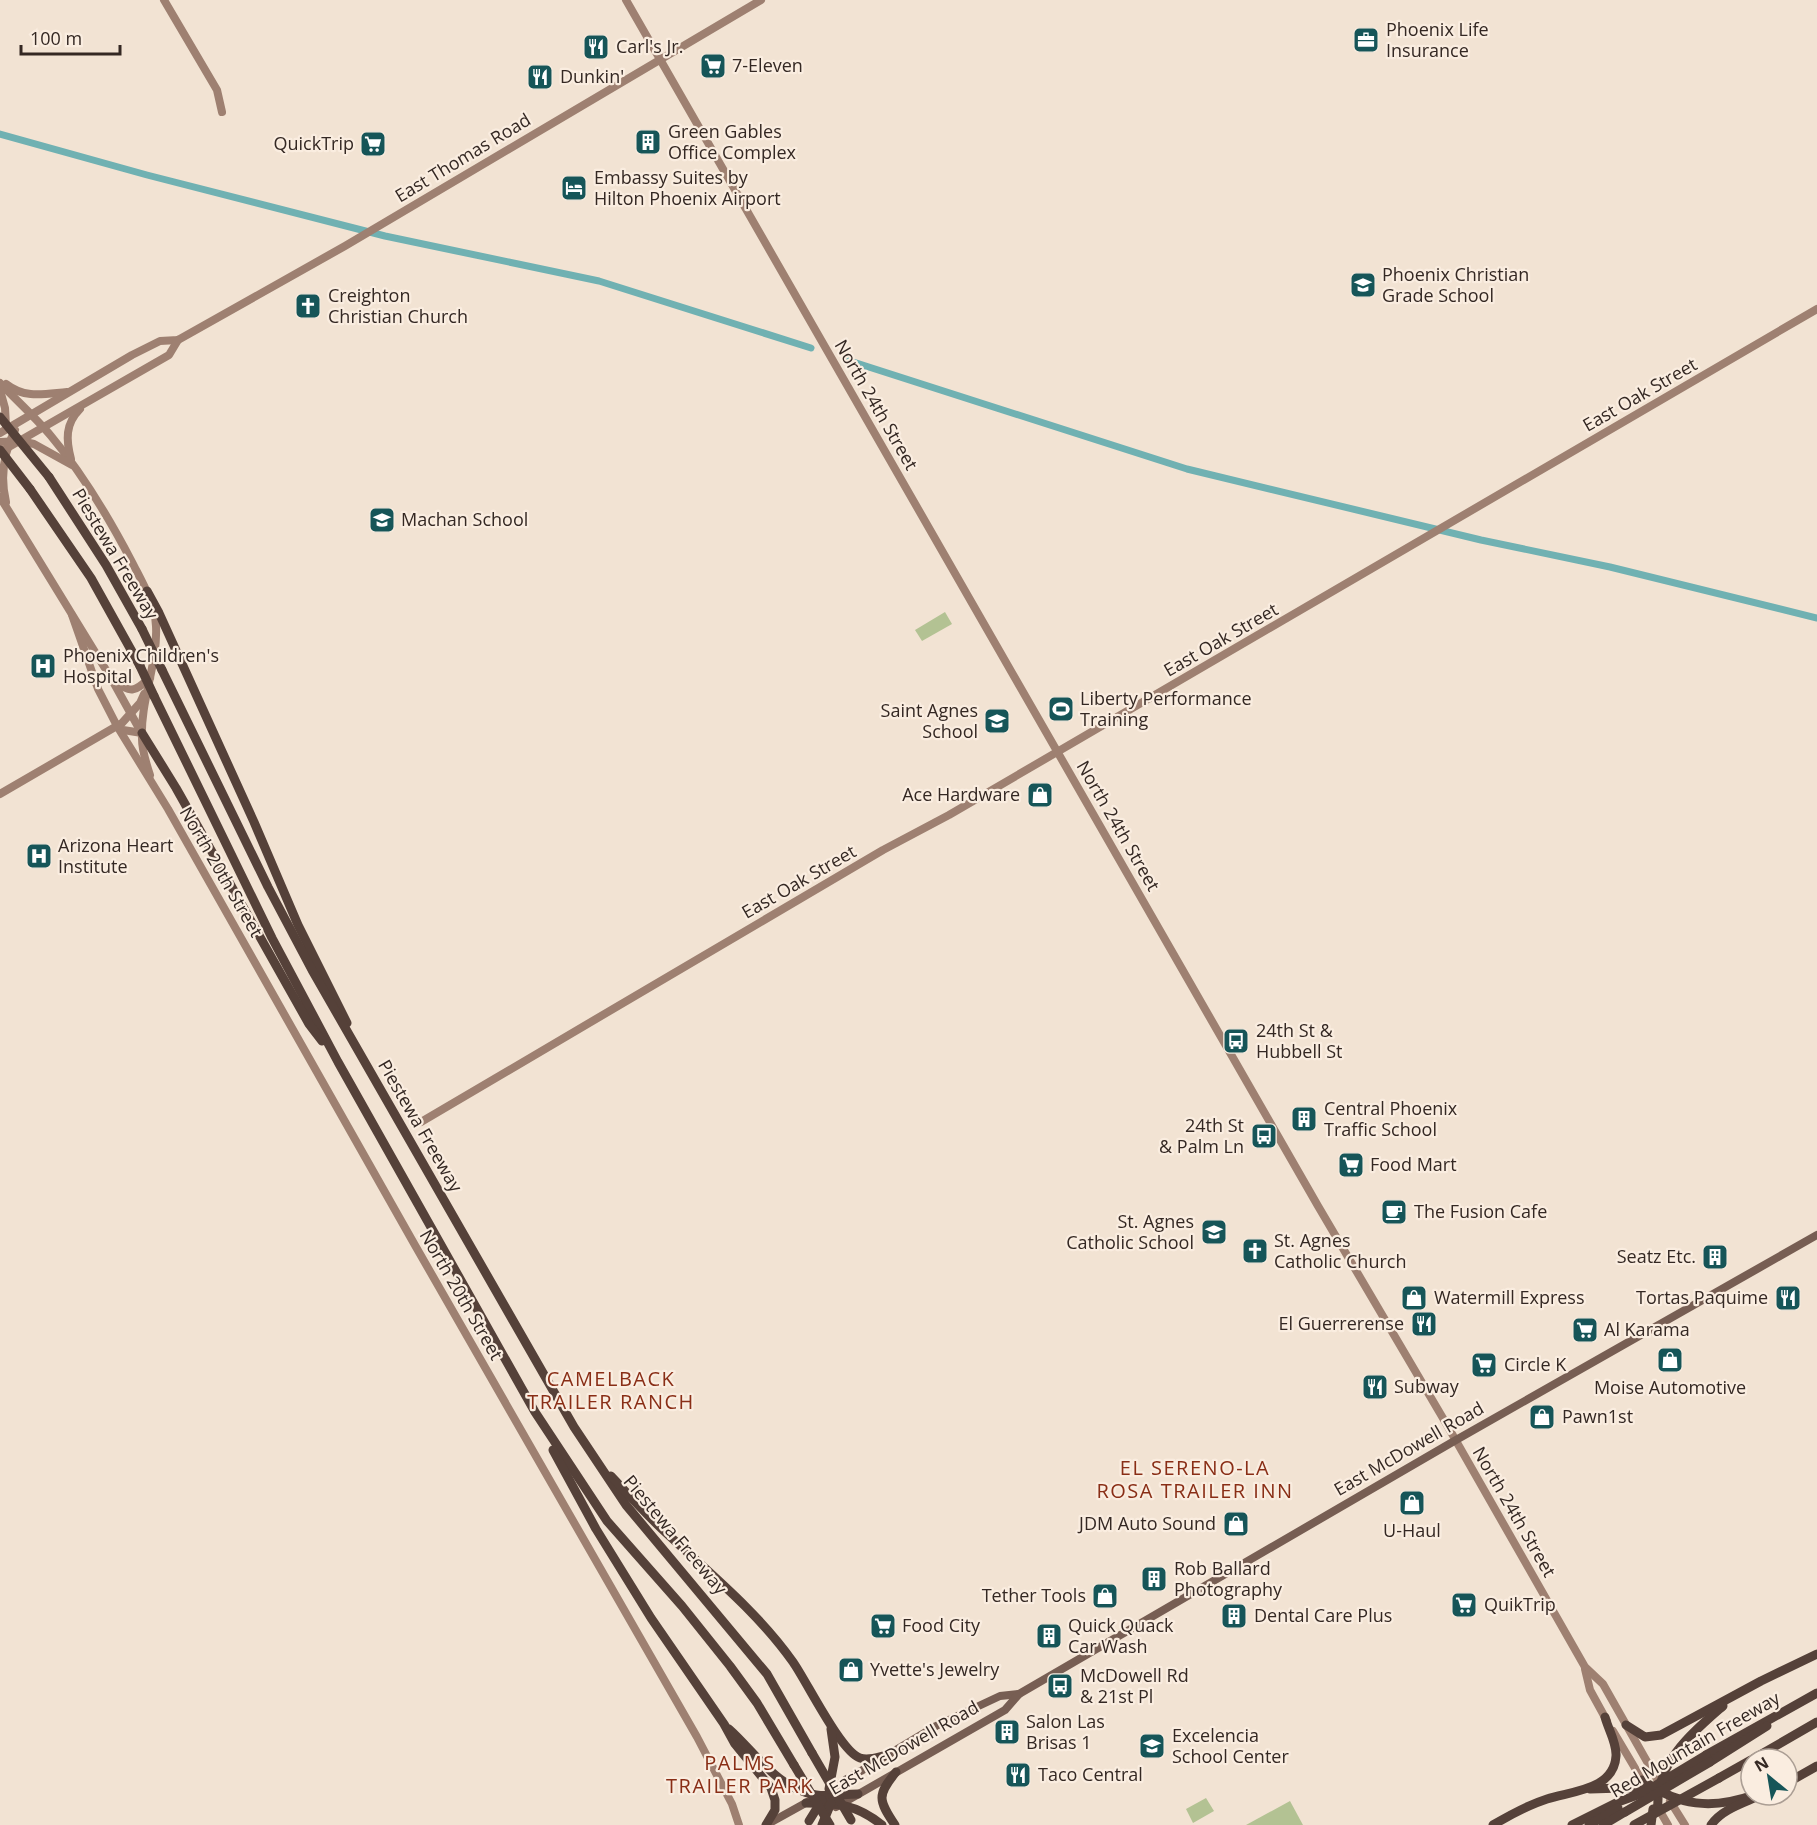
<svg xmlns="http://www.w3.org/2000/svg" width="1817" height="1825" viewBox="0 0 1817 1825" font-family="'Open Sans',sans-serif">
<rect width="100%" height="100%" fill="#f2e3d3"/>
<g fill="#b3c293">
<path d="M945,612L952,624L922,641L915,630Z"/>
<path d="M1206,1798L1214,1811L1193,1823L1186,1809Z"/>
<path d="M1290,1801L1303,1825H1246Z"/>
</g>
<g fill="none" stroke-linecap="round" stroke-linejoin="round">
<g stroke="#70b1b2" stroke-width="7">
<path d="M0,134L147,175L385,236L599,281L811,348"/>
<path d="M847,360L1187,469L1481,540L1610,567L1817,618"/>
</g>
<g stroke="#9e8071" stroke-width="8">
<path d="M164,0L217,90L222,112"/>
<path d="M626,0L1318,1206L1447,1425L1585,1667L1603,1684L1662,1788"/>
<path d="M0,383C17,401 35,417 51,436C83,474 109,518 132,562C142,582 155,603 156,626C158,664 140,701 142,739C142,751 146,763 150,775"/>
<path d="M6,384C25,399 44,394 67,392"/>
<path d="M0,390L5,408L6,426"/>
<path d="M0,433L132,355L160,341L178,340L345,246L761,0"/>
<path d="M0,442L20,441L34,444L72,465"/>
<path d="M0,452L169,355L178,340"/>
<path d="M71,459C66,440 65,424 80,409"/>
<path d="M0,497L111,678L141,732"/>
<path d="M6,502C0,477 4,452 15,430"/>
<path d="M72,615L98,689L117,726L168,809L416,1247L697,1737L732,1804L739,1825"/>
<path d="M114,680C131,694 134,692 150,678"/>
<path d="M118,726L123,730L142,733"/>
<path d="M0,794L122,723L140,703L144,694"/>
<path d="M421,1122L883,850L949,815L1817,309"/>
<path d="M1585,1669L1590,1690L1607,1721"/>
<path d="M1613,1731L1645,1785"/>
<path d="M1670,1801L1685,1825"/>
<path d="M1657,1806L1668,1825"/>
</g>
<g stroke="#775e53" stroke-width="8">
<path d="M841,1783L936,1726L1000,1696L1019,1694"/>
<path d="M836,1807L1005,1710L1019,1694L1456,1440L1817,1235"/>
<path d="M766,1825L811,1800"/>
</g>
<g stroke="#554139" stroke-width="9">
<path d="M49,477L106,565L142,629"/>
<path d="M30,489L91,578L140,666"/>
<path d="M147,591L159,613L254,822L298,925L347,1023"/>
<path d="M162,670L268,887L312,970L574,1427L626,1505L767,1674L812,1753"/>
<path d="M154,696L272,938L338,1062L535,1412L607,1521L682,1606L730,1666L757,1703L794,1765"/>
<path d="M142,733L176,788L309,1024L322,1041"/>
<path d="M553,1450L596,1529L651,1618L724,1724L735,1744L771,1788L775,1800V1810L766,1825"/>
<path d="M611,1476C628,1494 644,1512 662,1529C707,1571 757,1611 793,1662C807,1682 841,1752 860,1758C869,1761 878,1757 887,1755"/>
<path d="M1626,1725L1645,1737L1661,1735L1761,1681L1817,1654"/>
<path d="M729,1729C757,1754 776,1788 816,1795C829,1797 844,1794 858,1794"/>
<path d="M1706,1755L1817,1693"/>
<path d="M1753,1759L1817,1722"/>
<path d="M1710,1762L1767,1726"/>
<path d="M1719,1778L1751,1760"/>
<path d="M1642,1780C1679,1806 1711,1810 1754,1795"/>
<path d="M1787,1783L1817,1766"/>
<path d="M829,1789L835,1757L831,1729"/>
<path d="M1590,1789L1622,1788L1651,1791"/>
<path d="M806,1803C837,1803 856,1804 882,1825"/>
<path d="M1658,1808C1655,1763 1692,1733 1723,1706"/>
<path d="M809,1821L822,1800"/>
<path d="M822,1825L831,1803L846,1780"/>
<path d="M895,1825C878,1800 877,1795 896,1772"/>
<path d="M1493,1825C1510,1815 1528,1805 1547,1799C1572,1791 1614,1790 1616,1756C1617,1743 1608,1729 1605,1717"/>
<path d="M1572,1825L1618,1802L1643,1793"/>
<path d="M1589,1825L1618,1808"/>
<path d="M1603,1825L1625,1812"/>
<path d="M1651,1825L1653,1809"/>
<path d="M1711,1825C1722,1809 1744,1803 1761,1795"/>
</g>
<g stroke="#554139" stroke-width="9">
<path d="M0,417L49,477"/>
<path d="M0,450L30,489"/>
<path d="M142,629L162,670"/>
<path d="M140,666L154,696"/>
<path d="M812,1753L851,1820"/>
<path d="M794,1765L830,1825"/>
<path d="M1643,1793L1706,1755"/>
<path d="M1625,1812L1710,1762"/>
<path d="M1634,1825L1719,1778"/>
</g>
</g>
<defs>
<g id="office-square" transform="scale(1.35)"><rect x="-9" y="-9" width="18" height="18" rx="4" fill="#165558" stroke="#faede0"/><path d="M-6-3h4V-5.5h4V-3h4V5H-6ZM-1-4.5V-3h2v-1.5ZM-6 0V1H6V0Z" fill="#fff"/></g>
<g id="restaurant-square" transform="scale(1.35)"><rect x="-9" y="-9" width="18" height="18" rx="4" fill="#165558" stroke="#faede0"/><path d="M-5-6h1v4h1v-4h1v4h1v-4h1v5L-1.5 .5V6h-2V.5L-5-1ZM5-6V6H3V1.5H1.5Q1.5-4 5-6Z" fill="#fff"/></g>
<g id="supermarket-square" transform="scale(1.35)"><rect x="-9" y="-9" width="18" height="18" rx="4" fill="#165558" stroke="#faede0"/><path d="M-6-5.5h2.5l.6 2H6L4.5 2H-2.5L-4.4-4H-6ZM-1.5 3.2a1.3 1.3 0 1 0 .1 0ZM3 3.2a1.3 1.3 0 1 0 .1 0Z" fill="#fff"/></g>
<g id="building-square" transform="scale(1.35)"><rect x="-9" y="-9" width="18" height="18" rx="4" fill="#165558" stroke="#faede0"/><path d="M-4-6H4V6H1V3H-1V6H-4ZM-2.5-4.3h1.7v1.8h-1.7ZM.8-4.3h1.7v1.8H.8ZM-2.5-1h1.7V.8h-1.7ZM.8-1h1.7V.8H.8Z" fill="#fff"/></g>
<g id="hotel-square" transform="scale(1.35)"><rect x="-9" y="-9" width="18" height="18" rx="4" fill="#165558" stroke="#faede0"/><path d="M-6-4.5h1.5V1H6V5H4.5V3h-9V5H-6ZM-4 0a1.8 1.8 0 1 1 3.6 0ZM.5 0V-2.5h3Q6-2.5 6 0Z" fill="#fff"/></g>
<g id="school-square" transform="scale(1.35)"><rect x="-9" y="-9" width="18" height="18" rx="4" fill="#165558" stroke="#faede0"/><path d="M0-5L7-2L0 1L-7-2ZM-4 1L0 2.5L4 1V4Q0 6-4 4Z" fill="#fff"/></g>
<g id="church-square" transform="scale(1.35)"><rect x="-9" y="-9" width="18" height="18" rx="4" fill="#165558" stroke="#faede0"/><path d="M-1.2-6h2.4v3.5h3.3v2.4h-3.3V6h-2.4V-.1h-3.3v-2.4h3.3Z" fill="#fff"/></g>
<g id="hospital-square" transform="scale(1.35)"><rect x="-9" y="-9" width="18" height="18" rx="4" fill="#165558" stroke="#faede0"/><path d="M-5-5h3v3.5h4V-5h3V5h-3V1.5h-4V5h-3Z" fill="#fff"/></g>
<g id="stadium-square" transform="scale(1.35)"><rect x="-9" y="-9" width="18" height="18" rx="4" fill="#165558" stroke="#faede0"/><path d="M0-5a6.5 5 0 1 0 0 10a6.5 5 0 1 0 0-10ZM-3.5-1.8h7v3.6h-7Z" fill="#fff"/></g>
<g id="shop-square" transform="scale(1.35)"><rect x="-9" y="-9" width="18" height="18" rx="4" fill="#165558" stroke="#faede0"/><path d="M-5-2.5h2.3a2.7 3.5 0 0 1 5.4 0H5L5.5 6h-11ZM-1.5-2.5h3a1.5 2.3 0 0 0-3 0Z" fill="#fff"/></g>
<g id="bus-square" transform="scale(1.35)"><rect x="-9" y="-9" width="18" height="18" rx="4" fill="#165558" stroke="#faede0"/><path d="M-5-6H5V4H4V6H2V4H-2V6H-4V4H-5ZM-3.5-4V0h7V-4ZM-3.5 1.2v1.5H-2V1.2ZM2 1.2v1.5H3.5V1.2Z" fill="#fff"/></g>
<g id="cafe-square" transform="scale(1.35)"><rect x="-9" y="-9" width="18" height="18" rx="4" fill="#165558" stroke="#faede0"/><path d="M-5.5-4.5H6V0H3Q3 3.5 0 3.5H-2.5Q-5.5 3.5-5.5 0ZM3-3.2v2h1.7v-2ZM-6 4.5H4V6H-6Z" fill="#fff"/></g>
</defs>
<g fill-rule="evenodd">
<use href="#office-square" x="1366" y="40"/>
<use href="#restaurant-square" x="596" y="47"/>
<use href="#supermarket-square" x="713" y="66"/>
<use href="#restaurant-square" x="540" y="77"/>
<use href="#building-square" x="648" y="142"/>
<use href="#supermarket-square" x="373" y="144"/>
<use href="#hotel-square" x="574" y="188"/>
<use href="#school-square" x="1363" y="285"/>
<use href="#church-square" x="308" y="306"/>
<use href="#school-square" x="382" y="520"/>
<use href="#hospital-square" x="43" y="666"/>
<use href="#stadium-square" x="1061" y="709"/>
<use href="#school-square" x="997" y="721"/>
<use href="#shop-square" x="1040" y="795"/>
<use href="#hospital-square" x="39" y="856"/>
<use href="#bus-square" x="1236" y="1041"/>
<use href="#building-square" x="1304" y="1119"/>
<use href="#bus-square" x="1264" y="1136"/>
<use href="#supermarket-square" x="1351" y="1165"/>
<use href="#cafe-square" x="1394" y="1212"/>
<use href="#school-square" x="1214" y="1232"/>
<use href="#church-square" x="1255" y="1251"/>
<use href="#building-square" x="1715" y="1257"/>
<use href="#shop-square" x="1414" y="1298"/>
<use href="#restaurant-square" x="1788" y="1298"/>
<use href="#restaurant-square" x="1424" y="1324"/>
<use href="#supermarket-square" x="1585" y="1330"/>
<use href="#shop-square" x="1670" y="1360"/>
<use href="#supermarket-square" x="1484" y="1365"/>
<use href="#restaurant-square" x="1375" y="1387"/>
<use href="#shop-square" x="1542" y="1417"/>
<use href="#shop-square" x="1412" y="1503"/>
<use href="#shop-square" x="1236" y="1524"/>
<use href="#building-square" x="1154" y="1579"/>
<use href="#shop-square" x="1105" y="1596"/>
<use href="#supermarket-square" x="1464" y="1605"/>
<use href="#building-square" x="1234" y="1616"/>
<use href="#supermarket-square" x="883" y="1626"/>
<use href="#building-square" x="1049" y="1636"/>
<use href="#shop-square" x="851" y="1670"/>
<use href="#bus-square" x="1060" y="1686"/>
<use href="#building-square" x="1007" y="1732"/>
<use href="#school-square" x="1152" y="1746"/>
<use href="#restaurant-square" x="1018" y="1775"/>
</g>
<g text-anchor="middle" stroke-width="4.5" stroke-linejoin="round" paint-order="stroke">
<g font-size="18" fill="#342823" stroke="#faede0" text-anchor="start">
<text x="1386" y="36">Phoenix Life<tspan x="1386" dy="21">Insurance</tspan></text>
<text x="616" y="53">Carl's Jr.</text>
<text x="732" y="72">7-Eleven</text>
<text x="560" y="83">Dunkin'</text>
<text x="668" y="138">Green Gables<tspan x="668" dy="21">Office Complex</tspan></text>
<text x="354" y="150" text-anchor="end">QuickTrip</text>
<text x="594" y="184">Embassy Suites by<tspan x="594" dy="21">Hilton Phoenix Airport</tspan></text>
<text x="1382" y="281">Phoenix Christian<tspan x="1382" dy="21">Grade School</tspan></text>
<text x="328" y="302">Creighton<tspan x="328" dy="21">Christian Church</tspan></text>
<text x="401" y="526">Machan School</text>
<text x="63" y="662">Phoenix Children's<tspan x="63" dy="21">Hospital</tspan></text>
<text x="1080" y="705">Liberty Performance<tspan x="1080" dy="21">Training</tspan></text>
<text x="978" y="717" text-anchor="end">Saint Agnes<tspan x="978" dy="21">School</tspan></text>
<text x="1020" y="801" text-anchor="end">Ace Hardware</text>
<text x="58" y="852">Arizona Heart<tspan x="58" dy="21">Institute</tspan></text>
<text x="1256" y="1037">24th St &amp;<tspan x="1256" dy="21">Hubbell St</tspan></text>
<text x="1324" y="1115">Central Phoenix<tspan x="1324" dy="21">Traffic School</tspan></text>
<text x="1244" y="1132" text-anchor="end">24th St<tspan x="1244" dy="21">&amp; Palm Ln</tspan></text>
<text x="1370" y="1171">Food Mart</text>
<text x="1414" y="1218">The Fusion Cafe</text>
<text x="1194" y="1228" text-anchor="end">St. Agnes<tspan x="1194" dy="21">Catholic School</tspan></text>
<text x="1274" y="1247">St. Agnes<tspan x="1274" dy="21">Catholic Church</tspan></text>
<text x="1696" y="1263" text-anchor="end">Seatz Etc.</text>
<text x="1434" y="1304">Watermill Express</text>
<text x="1768" y="1304" text-anchor="end">Tortas Paquime</text>
<text x="1404" y="1330" text-anchor="end">El Guerrerense</text>
<text x="1604" y="1336">Al Karama</text>
<text x="1504" y="1371">Circle K</text>
<text x="1394" y="1393">Subway</text>
<text x="1670" y="1394" text-anchor="middle">Moise Automotive</text>
<text x="1562" y="1423">Pawn1st</text>
<text x="1216" y="1530" text-anchor="end">JDM Auto Sound</text>
<text x="1412" y="1537" text-anchor="middle">U-Haul</text>
<text x="1174" y="1575">Rob Ballard<tspan x="1174" dy="21">Photography</tspan></text>
<text x="1086" y="1602" text-anchor="end">Tether Tools</text>
<text x="1484" y="1611">QuikTrip</text>
<text x="1254" y="1622">Dental Care Plus</text>
<text x="902" y="1632">Food City</text>
<text x="1068" y="1632">Quick Quack<tspan x="1068" dy="21">Car Wash</tspan></text>
<text x="870" y="1676">Yvette's Jewelry</text>
<text x="1080" y="1682">McDowell Rd<tspan x="1080" dy="21">&amp; 21st Pl</tspan></text>
<text x="1026" y="1728">Salon Las<tspan x="1026" dy="21">Brisas 1</tspan></text>
<text x="1172" y="1742">Excelencia<tspan x="1172" dy="21">School Center</tspan></text>
<text x="1038" y="1781">Taco Central</text>
</g>
<g font-size="18" fill="#342823" stroke="#faede0">
<text transform="translate(463 158) rotate(-31)" y="6">East Thomas Road</text>
<text transform="translate(1640 395) rotate(-30)" y="6">East Oak Street</text>
<text transform="translate(876 405) rotate(60)" y="6">North 24th Street</text>
<text transform="translate(115 554) rotate(59)" y="6">Piestewa Freeway</text>
<text transform="translate(1221 640) rotate(-30)" y="6">East Oak Street</text>
<text transform="translate(1118 826) rotate(60)" y="6">North 24th Street</text>
<text transform="translate(221 872) rotate(60)" y="6">North 20th Street</text>
<text transform="translate(799 882) rotate(-30)" y="6">East Oak Street</text>
<text transform="translate(420 1126) rotate(60)" y="6">Piestewa Freeway</text>
<text transform="translate(461 1295) rotate(60)" y="6">North 20th Street</text>
<text transform="translate(1409 1449) rotate(-30)" y="6">East McDowell Road</text>
<text transform="translate(1514 1512) rotate(60)" y="6">North 24th Street</text>
<text transform="translate(675 1535) rotate(50)" y="6">Piestewa Freeway</text>
<text transform="translate(1695 1745) rotate(-30)" y="6">Red Mountain Freeway</text>
<text transform="translate(904 1748) rotate(-30)" y="6">East McDowell Road</text>
</g>
<g font-size="20" letter-spacing="1.5" fill="#892e16" stroke="#faede0">
<text x="611" y="1386">CAMELBACK<tspan x="611" dy="23">TRAILER RANCH</tspan></text>
<text x="1195" y="1475">EL SERENO-LA<tspan x="1195" dy="23">ROSA TRAILER INN</tspan></text>
<text x="740" y="1770">PALMS<tspan x="740" dy="23">TRAILER PARK</tspan></text>
</g>
</g>
<g transform="translate(1769 1777) rotate(330)"><circle r="28" fill="#faede0" stroke="#ab9e94" stroke-width="1.5"/>
<path d="M0-4.5L10 22L0 15L-10 22Z" fill="#165558"/>
<text y="-9" font-size="16" font-weight="bold" text-anchor="middle" fill="#342823">N</text>
</g>
<path d="M21 45v9h99v-9" fill="none" stroke="#342823" stroke-width="3"/>
<text x="30" y="45" font-size="18" fill="#342823" stroke="#faede0" stroke-width="4.5" paint-order="stroke">100 m</text>
</svg>
